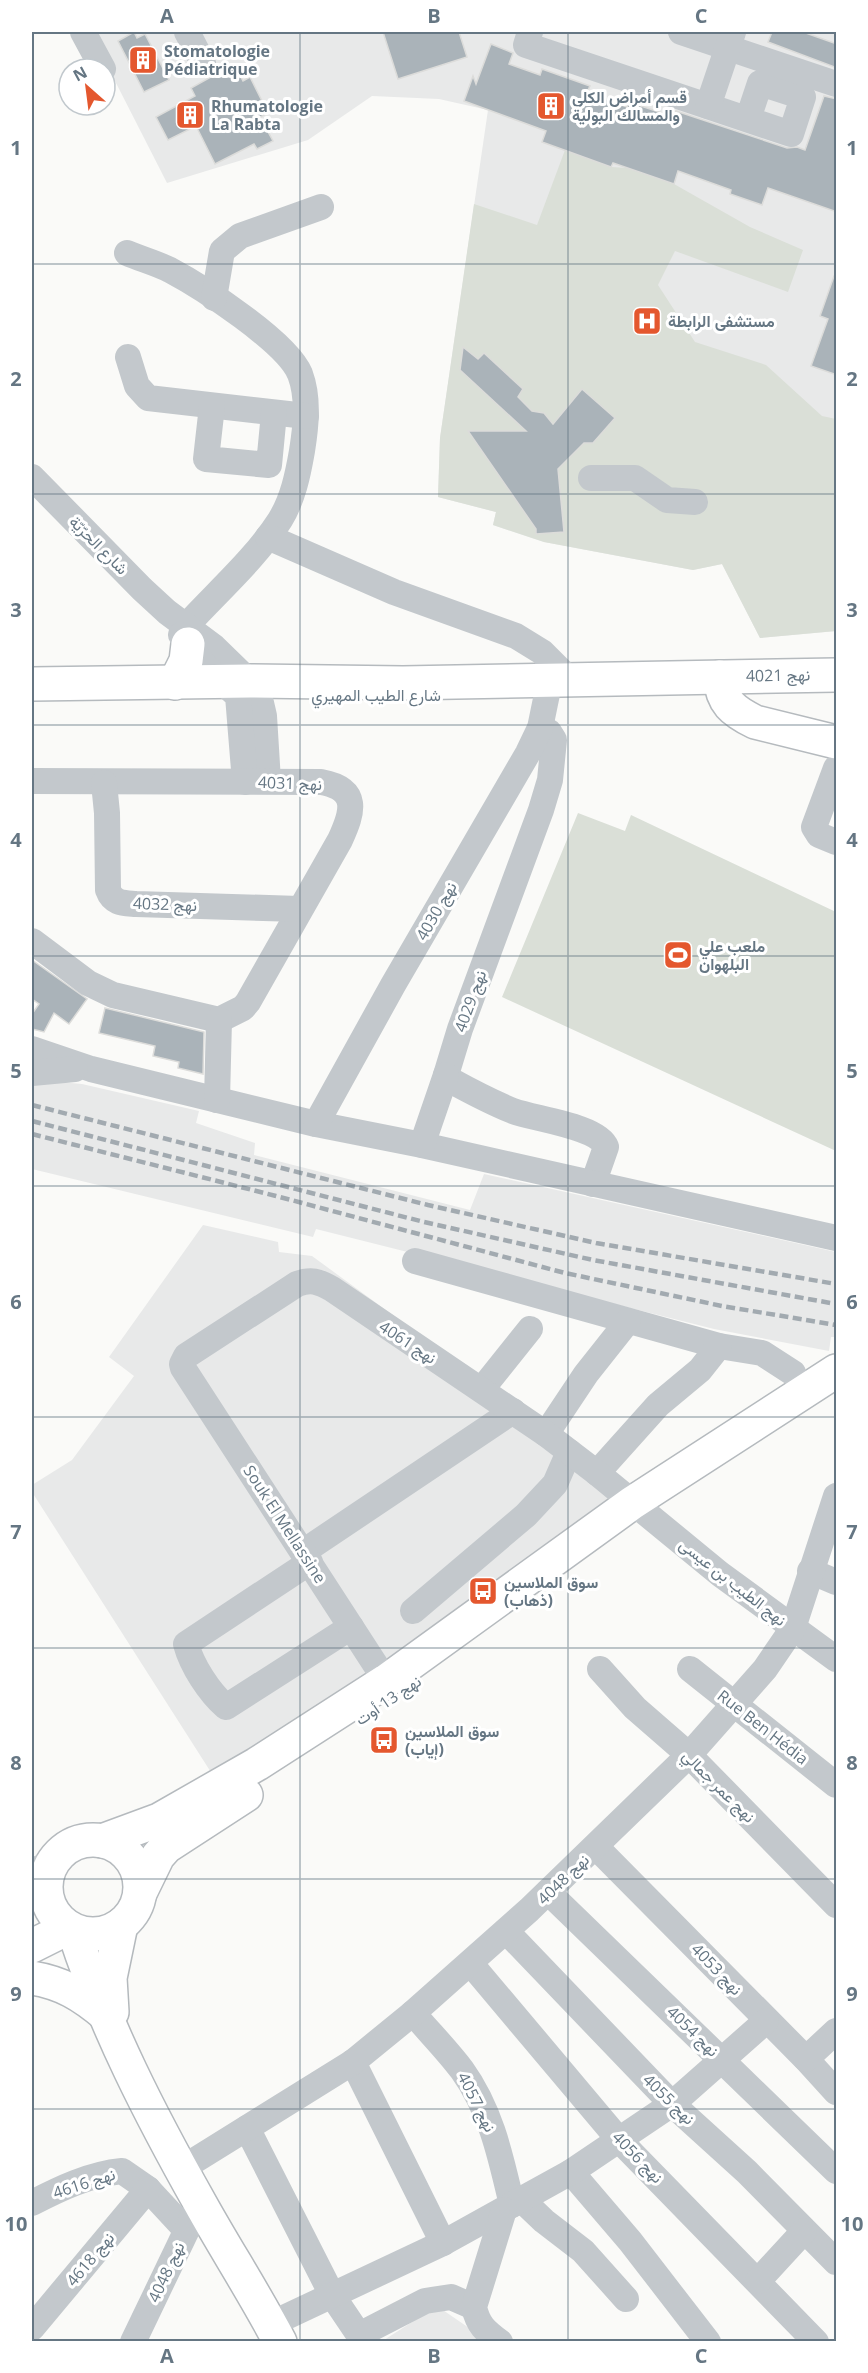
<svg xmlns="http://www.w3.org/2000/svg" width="868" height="2373" viewBox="0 0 868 2373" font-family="'Open Sans',Vazirmatn,sans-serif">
<rect width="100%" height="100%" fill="#fafaf8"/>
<g fill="#e8e9e9">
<path d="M90,32H836V631L760,638L722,564L693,570L544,542L493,525L496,512L438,497L440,438L488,110L439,99L372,96L308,140L167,183Z"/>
<path d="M59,1082L82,1084L199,1111L196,1123L255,1143L254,1155L470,1210L484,1174L836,1252V1337H831L829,1351L714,1329L316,1229L313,1237L32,1169V1084Z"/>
<path d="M203,1225L278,1242L279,1252L312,1256L632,1490L371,1679L214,1777L32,1492V1485L72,1460L134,1376L109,1357Z"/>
<path d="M437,2306L488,2341L381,2342Z"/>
</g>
<g fill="#dadfd7">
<path d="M565,150L611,167L628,168L674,184L750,227L803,250L788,292L675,251L658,285L695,342L766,365L822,416L836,419V631L760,638L722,564L693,570L544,542L493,525L496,512L438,497L440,438L474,204L537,225Z"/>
<path d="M578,813L625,831L631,815L836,912V1151L502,997Z"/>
</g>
<g fill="#aab3b9" stroke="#dcdcda" stroke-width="1.5">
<path d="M134,32L137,38L145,34L169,80L144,92L118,41Z"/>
<path d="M383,32H459L467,57L398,79Z"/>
<path d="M772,32H803L837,44V68L768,42Z"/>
<path d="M491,44L513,53L509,64L540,75L542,69L590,86L587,92L627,107L629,102L674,117L676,111L787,148L797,147L805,150L824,96L837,99V212L768,188L762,205L730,194L731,190L678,171L674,184L613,163L611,167L542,142L546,131L464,101L473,76L476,84Z"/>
<path d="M234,64L243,81L250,77L268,113L260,117L273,141L257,149L254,144L215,164L196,126L168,140L156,117L195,96L191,88Z"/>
<path d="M834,276H837V375L811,366L828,319L820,316Z"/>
<path d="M463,347L478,359L484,353L523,389L518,397L532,411L544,413L553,424L582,389L615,418L593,443H584L558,469L564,532L536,534V529L468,431H526L460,370Z"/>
<path d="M32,960L87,999L69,1024L54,1013L44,1032L32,1029V1014L39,1004L32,999Z"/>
<path d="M105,1008L204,1032L203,1074L178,1068L179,1062L153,1056L155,1046L99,1033Z"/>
</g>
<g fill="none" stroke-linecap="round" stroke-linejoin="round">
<g stroke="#b5babe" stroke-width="36">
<g id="major">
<path d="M720,677C722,703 733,711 755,722L836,742"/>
<path d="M175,683L186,661L188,644"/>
<path d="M32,684L250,681L403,683L836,675"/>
<circle cx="93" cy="1887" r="47"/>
<path d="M102,1841L159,1820L257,1764L386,1681L632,1503L836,1371"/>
<path d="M140,1893L158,1856L166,1847L246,1795"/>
<path d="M32,1946L68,1928"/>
</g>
</g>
<g stroke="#b4b9bd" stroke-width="36">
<g id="highway">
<path d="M74,1931C105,2027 151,2116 200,2203C226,2250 255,2294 280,2342"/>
<path d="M32,1978C63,1983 82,1995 106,2015"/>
<path d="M112,2012L110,1978L121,1925"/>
</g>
</g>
<g stroke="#c3c8cc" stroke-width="26">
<path d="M83,32L103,69"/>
<path d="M187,32L203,63"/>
<path d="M530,32L526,45L791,134L803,97L760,83L748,119"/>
<path d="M681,32L836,84"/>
<path d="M708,106L733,32"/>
<path d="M127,253C141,259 156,263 170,270C202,287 287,342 300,374C309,398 306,426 302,451C298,474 293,499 280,520C255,559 218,591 187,625"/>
<path d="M214,298L222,251L240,236L321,207"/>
<path d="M128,357L137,386L148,398L306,416"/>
<path d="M212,406L206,459L269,465L274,413"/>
<path d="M32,477L142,589L167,612L214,647L258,690L264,716L268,781"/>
<path d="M591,478H635L667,500L695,502"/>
<path d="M268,537L394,592L516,636L542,652L570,680"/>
<path d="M181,635L206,667L238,696L245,782"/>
<path d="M540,728L549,732L554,740L550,780L541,810L460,1029L446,1075L450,1080C470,1091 491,1102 513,1111C534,1119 598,1126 606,1147L593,1184"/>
<path d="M836,768L814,827L819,835L836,842"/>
<path d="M32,781L321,782C360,789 353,812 340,840L248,1002L243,1008L219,1020L113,995L88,983L32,941"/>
<path d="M104,783L107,813L108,890C113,904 124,903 136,904L299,909"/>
<path d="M32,1049L91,1069L316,1124L422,1145L836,1238"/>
<path d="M32,1073L75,1069"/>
<path d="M217,1100L219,1020"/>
<path d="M316,1124L393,985L528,753L540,728L547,694"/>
<path d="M422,1145L446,1075"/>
<path d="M415,1261L719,1346L762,1353L793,1373"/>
<path d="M482,1389L530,1329"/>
<path d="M546,1434L586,1374L628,1321"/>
<path d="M597,1473L658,1405L700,1370L719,1346"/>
<path d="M303,1552L513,1411"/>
<path d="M310,1562L186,1644C192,1666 209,1692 226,1707L351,1627"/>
<path d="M810,1571L836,1582"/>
<path d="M413,1611L526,1515L555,1484L569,1452"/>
<path d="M600,1669L635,1708L689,1755L836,1905"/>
<path d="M690,1669L836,1785"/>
<path d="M386,1681L183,1368L182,1364L186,1356L297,1284C311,1279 318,1281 332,1289L546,1434L597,1473L720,1574L836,1659"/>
<path d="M596,1847L806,2059L836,2092"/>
<path d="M32,1871L51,1864"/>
<path d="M548,1892L836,2171"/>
<path d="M506,1931L672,2104L747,2172L836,2262"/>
<path d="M471,1964L620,2141L816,2342"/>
<path d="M413,2013C429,2032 447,2050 462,2070C491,2110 501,2158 512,2205"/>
<path d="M806,2059L836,2031"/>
<path d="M353,2062L443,2243"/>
<path d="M247,2128L332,2295L359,2335L425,2301L451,2297L474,2307"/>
<path d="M181,2169L353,2062L413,2013L529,1910L689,1755L765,1669L793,1628L836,1496"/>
<path d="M571,2172L630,2241L708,2342"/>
<path d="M522,2200L544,2221L583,2251L626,2299"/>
<path d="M32,2203C59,2189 90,2174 122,2171L148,2189L186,2230"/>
<path d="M758,2281L804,2231"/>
<path d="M271,2324L443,2243L571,2172L672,2104L766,2021"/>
<path d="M32,2328L148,2189"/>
<path d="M133,2342L194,2215"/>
<path d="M500,2342C485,2331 478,2325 474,2307L504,2210"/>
</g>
<use href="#major" stroke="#fff" stroke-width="33"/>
<use href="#highway" stroke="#fff" stroke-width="33"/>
<g stroke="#a2aab0" stroke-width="4.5" stroke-dasharray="9 4.5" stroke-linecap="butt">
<path d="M32,1105L428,1205L596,1243L836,1284"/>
<path d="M32,1121L424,1222L593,1260L836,1304"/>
<path d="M32,1134L276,1196L565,1273L722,1306L836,1325"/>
</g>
</g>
<path fill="none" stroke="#657683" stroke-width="1.5" stroke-opacity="0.55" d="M300,32V2342M568,32V2342M32,264H836M32,494H836M32,725H836M32,956H836M32,1186H836M32,1417H836M32,1648H836M32,1879H836M32,2109H836"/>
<defs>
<g id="building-square" transform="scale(1.5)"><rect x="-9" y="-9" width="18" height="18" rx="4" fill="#e4572e" stroke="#fff"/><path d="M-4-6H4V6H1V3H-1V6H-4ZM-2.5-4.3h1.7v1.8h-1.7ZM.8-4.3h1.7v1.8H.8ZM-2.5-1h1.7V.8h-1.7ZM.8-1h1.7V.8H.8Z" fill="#fff"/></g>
<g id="hospital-square" transform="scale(1.5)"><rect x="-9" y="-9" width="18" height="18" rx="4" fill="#e4572e" stroke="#fff"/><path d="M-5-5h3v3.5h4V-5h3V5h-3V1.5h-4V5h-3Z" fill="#fff"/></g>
<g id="stadium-square" transform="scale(1.5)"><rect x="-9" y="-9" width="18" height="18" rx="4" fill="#e4572e" stroke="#fff"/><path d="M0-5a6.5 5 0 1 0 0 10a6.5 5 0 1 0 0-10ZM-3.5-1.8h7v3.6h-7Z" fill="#fff"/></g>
<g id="bus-square" transform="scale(1.5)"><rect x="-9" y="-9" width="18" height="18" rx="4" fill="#e4572e" stroke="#fff"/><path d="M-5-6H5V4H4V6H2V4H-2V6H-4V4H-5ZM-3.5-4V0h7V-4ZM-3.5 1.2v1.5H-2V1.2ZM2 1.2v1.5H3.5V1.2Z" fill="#fff"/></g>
</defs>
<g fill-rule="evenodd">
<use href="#building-square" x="143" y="60"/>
<use href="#building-square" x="551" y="106"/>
<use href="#building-square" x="190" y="115"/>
<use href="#hospital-square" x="647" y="321"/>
<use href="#stadium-square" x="678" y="955"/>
<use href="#bus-square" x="483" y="1591"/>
<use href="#bus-square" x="384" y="1740"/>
</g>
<g text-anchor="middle" stroke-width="6" stroke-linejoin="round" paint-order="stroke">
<g font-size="16" font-weight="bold" fill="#657683" stroke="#fff" text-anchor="start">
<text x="164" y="57">Stomatologie<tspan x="164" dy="18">Pédiatrique</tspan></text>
<text x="572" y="103">قسم أمراض الكلى<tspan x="572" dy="18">والمسالك البولية</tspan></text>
<text x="211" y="112">Rhumatologie<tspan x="211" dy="18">La Rabta</tspan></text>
<text x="668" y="327">مستشفى الرابطة</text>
<text x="699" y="952">ملعب علي<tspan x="699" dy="18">البلهوان</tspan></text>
<text x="504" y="1588">سوق الملاسين<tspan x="504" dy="18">(ذهاب)</tspan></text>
<text x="405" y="1737">سوق الملاسين<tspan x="405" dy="18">(إياب)</tspan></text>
</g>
<g font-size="16" fill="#657683" stroke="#fff">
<text transform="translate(99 545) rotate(45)" y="6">شارع الحرّيّة</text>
<text transform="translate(778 675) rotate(-1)" y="6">نهج 4021</text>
<text x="376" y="701">شارع الطيب المهيري</text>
<text transform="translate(290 783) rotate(2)" y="6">نهج 4031</text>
<text transform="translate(165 904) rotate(2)" y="6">نهج 4032</text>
<text transform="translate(436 911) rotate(-60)" y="6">نهج 4030</text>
<text transform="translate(470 1001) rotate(-70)" y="6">نهج 4029</text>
<text transform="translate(408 1342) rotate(33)" y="6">نهج 4061</text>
<text transform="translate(285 1524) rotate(57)" y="6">Souk El Mellassine</text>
<text transform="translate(733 1582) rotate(38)" y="6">نهج الطيب بن عيسى</text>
<text transform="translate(388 1700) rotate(-34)" y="6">نهج 13 أوت</text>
<text transform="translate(763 1727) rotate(38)" y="6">Rue Ben Hédia</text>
<text transform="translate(719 1786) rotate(45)" y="6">نهج عمر جمالي</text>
<text transform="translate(563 1879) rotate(-44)" y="6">نهج 4048</text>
<text transform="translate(717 1969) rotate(46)" y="6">نهج 4053</text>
<text transform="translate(693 2031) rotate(44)" y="6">نهج 4054</text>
<text transform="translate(669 2099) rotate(44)" y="6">نهج 4055</text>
<text transform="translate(477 2102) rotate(63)" y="6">نهج 4057</text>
<text transform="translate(638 2157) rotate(46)" y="6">نهج 4056</text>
<text transform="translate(84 2183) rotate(-18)" y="6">نهج 4616</text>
<text transform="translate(90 2259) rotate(-50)" y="6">نهج 4618</text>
<text transform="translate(166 2272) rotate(-65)" y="6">نهج 4048</text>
</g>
</g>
<rect width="868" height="2373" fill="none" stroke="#ffffff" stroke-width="66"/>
<g transform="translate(87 87) rotate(332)"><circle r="28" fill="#ffffff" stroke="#c1c8cd" stroke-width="1.5"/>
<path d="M0-4.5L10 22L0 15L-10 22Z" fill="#e4572e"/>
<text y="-9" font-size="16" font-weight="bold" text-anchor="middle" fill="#657683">N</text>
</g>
<rect x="33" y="33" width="802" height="2307" fill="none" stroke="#657683" stroke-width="2"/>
<g font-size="20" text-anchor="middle" font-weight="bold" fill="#657683">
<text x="167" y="23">A</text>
<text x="434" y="23">B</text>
<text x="701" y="23">C</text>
<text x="16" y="155">1</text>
<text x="852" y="155">1</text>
<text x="16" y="386">2</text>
<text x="852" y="386">2</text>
<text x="16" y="617">3</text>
<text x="852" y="617">3</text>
<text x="16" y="847">4</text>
<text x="852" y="847">4</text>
<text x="16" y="1078">5</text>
<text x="852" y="1078">5</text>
<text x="16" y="1309">6</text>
<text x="852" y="1309">6</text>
<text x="16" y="1539">7</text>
<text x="852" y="1539">7</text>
<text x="16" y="1770">8</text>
<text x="852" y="1770">8</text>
<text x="16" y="2001">9</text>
<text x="852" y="2001">9</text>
<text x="16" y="2231">10</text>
<text x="852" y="2231">10</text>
<text x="167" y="2363">A</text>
<text x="434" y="2363">B</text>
<text x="701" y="2363">C</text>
</g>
</svg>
